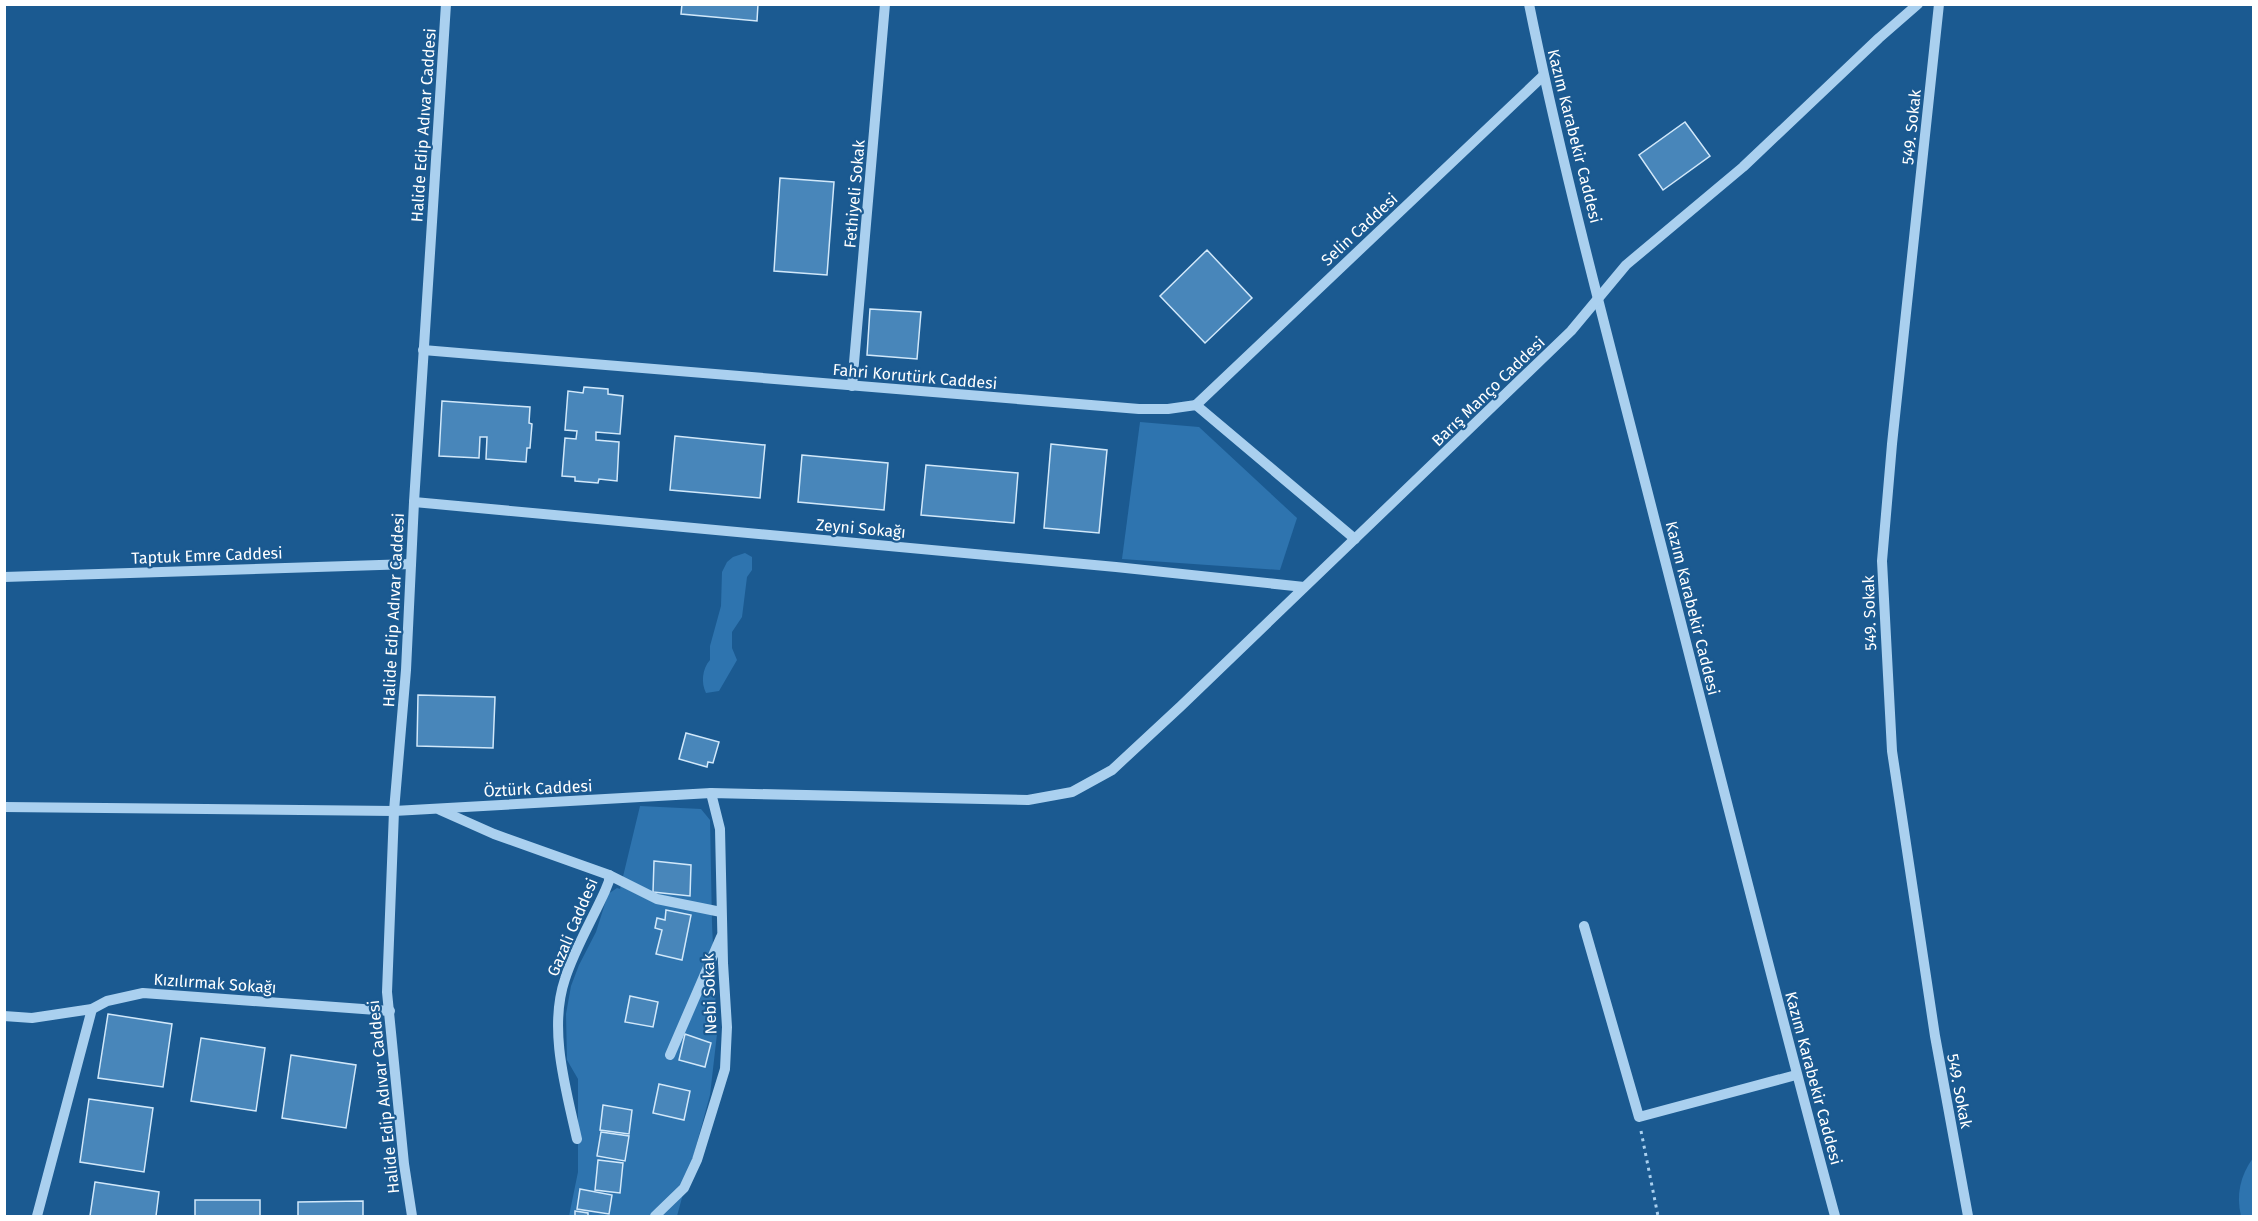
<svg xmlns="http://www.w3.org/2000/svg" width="2258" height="1221" viewBox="0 0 2258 1221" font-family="'Fira Sans',sans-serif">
<rect width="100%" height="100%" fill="#1b5a91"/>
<g fill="#2e74af">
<path d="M1140,422L1199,427L1297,518L1280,570L1122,559Z"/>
<path d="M745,553L752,557V570L747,577L742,617L732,632V648L737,660L719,691L706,693C701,683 702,669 710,660V646L721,606L722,572L727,562L733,557Z"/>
<path d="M640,806L701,809L710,820L712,924L717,1034L710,1095L677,1216H569L578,1172V1079L567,1060L566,1014L571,986L579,965L596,932L608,894L617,888L620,889Z"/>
<path d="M2253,1158V1216H2241C2236,1195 2240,1176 2253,1158Z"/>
</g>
<g fill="#4886ba" stroke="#d1e8fa" stroke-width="1.5">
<path d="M682,4H758L757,21L681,14Z"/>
<path d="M1685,122L1710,156L1663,190L1639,155Z"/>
<path d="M780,178L834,182L827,275L774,271Z"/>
<path d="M1207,250L1252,298L1205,343L1160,296Z"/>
<path d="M870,309L921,312L917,359L867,355Z"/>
<path d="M584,387L608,389V394L623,396L620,434L596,432V440L619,442L617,481L599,479L598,483L575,481V477L562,476L565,438L576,439L577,431L565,430L568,391L583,393Z"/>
<path d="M442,401L530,407L529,423L532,424L530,448H527L526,462L486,459L487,437H480L479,458L439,456Z"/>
<path d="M675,436L765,445L760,498L670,490Z"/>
<path d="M1051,444L1107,450L1099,533L1044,528Z"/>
<path d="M802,455L888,463L884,510L798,502Z"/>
<path d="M926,465L1018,473L1014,523L921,515Z"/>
<path d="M418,695L495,697L493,748L417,746Z"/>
<path d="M686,733L719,742L713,763L708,762L707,767L679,759Z"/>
<path d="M654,861L691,865L690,896L653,892Z"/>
<path d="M666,910L691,915L682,960L656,954L662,930L655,928L657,918L665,920Z"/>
<path d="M630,996L658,1002L653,1027L625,1022Z"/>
<path d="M108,1014L172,1024L163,1087L98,1078Z"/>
<path d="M685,1034L711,1043L705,1067L679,1060Z"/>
<path d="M201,1038L265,1048L256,1111L191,1101Z"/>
<path d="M291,1055L356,1065L346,1128L282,1118Z"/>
<path d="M659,1084L690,1091L684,1120L653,1113Z"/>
<path d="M89,1099L153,1108L144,1172L80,1162Z"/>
<path d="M603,1105L632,1110L629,1134L600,1130Z"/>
<path d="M601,1132L629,1136L625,1161L597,1156Z"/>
<path d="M598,1160L623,1163L620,1193L595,1190Z"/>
<path d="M95,1182L159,1192L156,1216H90Z"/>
<path d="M580,1189L612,1195L609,1214L577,1209Z"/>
<rect x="195" y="1200" width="65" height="16"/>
<path d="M363,1201V1216H298V1202Z"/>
<path d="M575,1211L588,1213V1216H575Z"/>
</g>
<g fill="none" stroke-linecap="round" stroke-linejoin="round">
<path stroke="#aad0ef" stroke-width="3" stroke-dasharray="3 4.5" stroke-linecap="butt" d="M1641,1131L1658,1216"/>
<g stroke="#aad0ef" stroke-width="10">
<path d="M1529,4C1565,181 1613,355 1657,529C1716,758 1773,988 1835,1216"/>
<path d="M1939,4L1892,444L1882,561L1892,751L1935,1036L1968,1216"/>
<path d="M423,350L1139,409H1168L1196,405L1355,539"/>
<path d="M852,386L885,4"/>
<path d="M1196,405L1543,76"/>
<path d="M414,502L1116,567L1304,587"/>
<path d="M4,577L411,564"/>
<path d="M4,807L394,811L711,793L1028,800L1072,792L1112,770L1181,706L1571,331L1626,265L1743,167L1879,38L1918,4"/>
<path d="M440,810L494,834L609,875V881L605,891C593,918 574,950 565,979C548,1029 566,1089 577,1139"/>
<path d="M609,875L657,899L721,912"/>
<path d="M1584,926L1639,1117L1796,1075"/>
<path d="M4,1016L32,1018L92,1009L107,1001L143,993L390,1011"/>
<path d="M670,1055L721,937"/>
<path d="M37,1216L92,1009"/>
<path d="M412,1216L404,1164L387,992L394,811L406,670L414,502L446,4"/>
<path d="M655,1216L684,1188L697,1160L725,1069L727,1027L723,963L720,829L711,793"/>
</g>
</g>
<g text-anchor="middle" stroke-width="4.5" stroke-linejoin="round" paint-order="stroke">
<g font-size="16" fill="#fff" stroke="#1b5a91">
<text transform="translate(423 125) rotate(-86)" y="6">Halide Edip Adıvar Caddesi</text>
<text transform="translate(1911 127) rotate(-84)" y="6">549. Sokak</text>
<text transform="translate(1575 136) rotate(76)" y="6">Kazım Karabekir Caddesi</text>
<text transform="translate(854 194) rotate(-85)" y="6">Fethiyeli Sokak</text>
<text transform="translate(1359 229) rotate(-43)" y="6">Selin Caddesi</text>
<text transform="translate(915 376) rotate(5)" y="6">Fahri Korutürk Caddesi</text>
<text transform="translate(1488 391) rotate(-44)" y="6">Barış Manço Caddesi</text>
<text transform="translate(861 528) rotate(5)" y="6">Zeyni Sokağı</text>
<text transform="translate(207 555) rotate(-2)" y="6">Taptuk Emre Caddesi</text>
<text transform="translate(1693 608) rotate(76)" y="6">Kazım Karabekir Caddesi</text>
<text transform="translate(393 610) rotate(-87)" y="6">Halide Edip Adıvar Caddesi</text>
<text transform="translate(1869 613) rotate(-92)" y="6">549. Sokak</text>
<text transform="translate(538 788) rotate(-3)" y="6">Öztürk Caddesi</text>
<text transform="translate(572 927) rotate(-67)" y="6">Gazali Caddesi</text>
<text transform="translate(215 983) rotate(4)" y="6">Kızılırmak Sokağı</text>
<text transform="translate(709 994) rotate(-92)" y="6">Nebi Sokak</text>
<text transform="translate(1814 1078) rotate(75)" y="6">Kazım Karabekir Caddesi</text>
<text transform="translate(1960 1091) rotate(79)" y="6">549. Sokak</text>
<text transform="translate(383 1097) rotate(-96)" y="6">Halide Edip Adıvar Caddesi</text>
</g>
</g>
<rect width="2258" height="1221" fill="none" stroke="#ffffff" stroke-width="12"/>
</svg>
